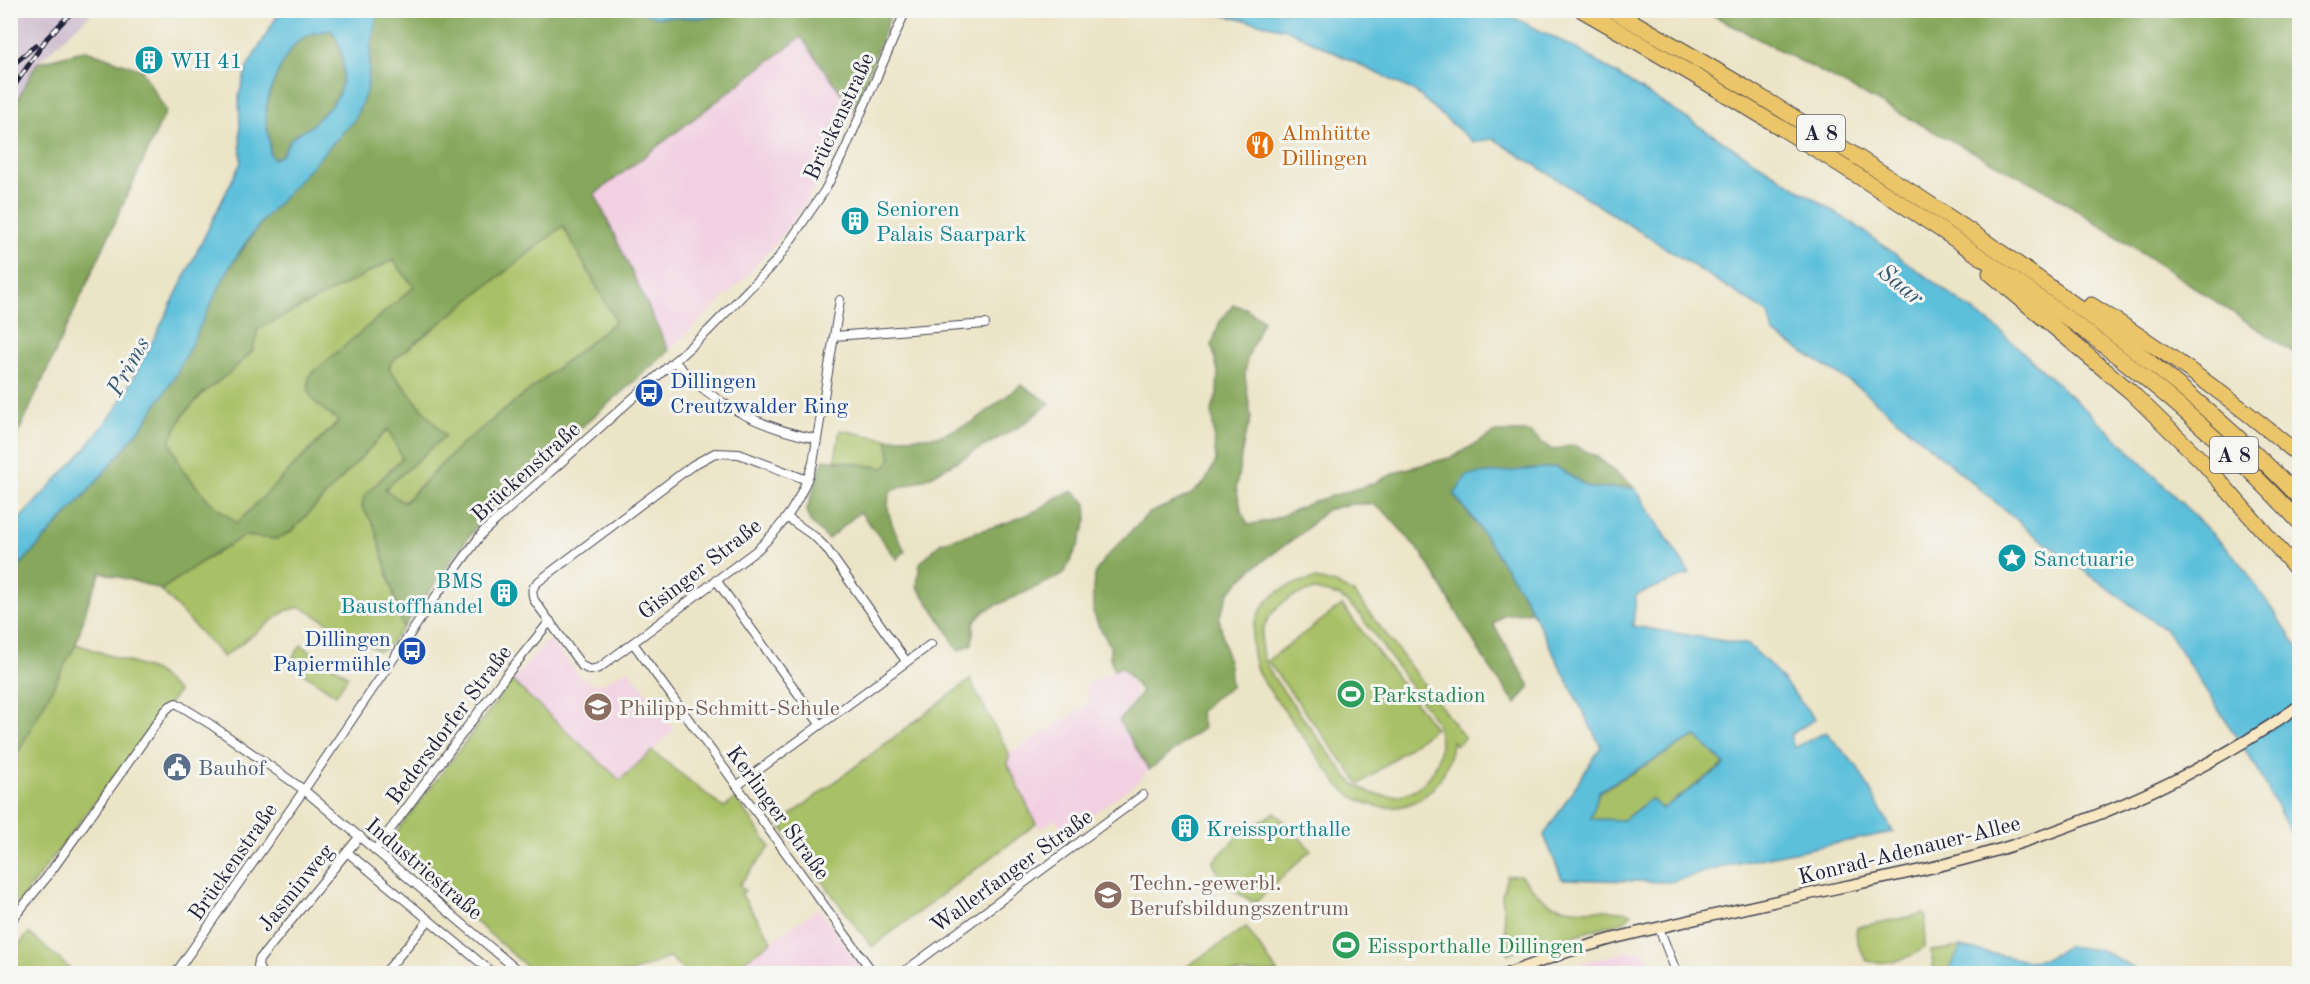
<svg xmlns="http://www.w3.org/2000/svg" width="2310" height="984" viewBox="0 0 2310 984" font-family="'Old Standard TT',serif">
<rect width="100%" height="100%" fill="#f6f6f2"/>
<filter id="ink" filterUnits="userSpaceOnUse"><feTurbulence type="fractalNoise" baseFrequency=".0167" numOctaves="2"/><feDisplacementMap in="SourceGraphic" scale="12" xChannelSelector="R" yChannelSelector="G"/><feConvolveMatrix kernelMatrix="1 2 1 2 8 2 1 2 1" color-interpolation-filters="sRGB"/></filter>
<filter id="wash" filterUnits="userSpaceOnUse"><feTurbulence type="fractalNoise" baseFrequency=".008" numOctaves="4" result="noise"/><feDisplacementMap in="SourceGraphic" scale="24" xChannelSelector="R" yChannelSelector="G"/><feGaussianBlur stdDeviation="1.35" result="paint"/><feColorMatrix in="noise" values="0 0 0 0 0 0 0 0 0 0 0 0 0 0 0 0 0 1.4 0 .05"/><feComposite in="paint" operator="in"/></filter>
<g filter="url(#wash)">
<rect width="100%" height="100%" fill="#ece4c6"/>
<g fill="#f2cfe1">
<path d="M801,36L854,111L824,174L802,209L775,244L745,278L669,351L595,195Z"/>
<path d="M545,642L553,643L579,676L593,684L604,683L629,669L674,730L620,781L512,681Z"/>
<path d="M1124,666L1136,695L1119,721L1149,770L1136,783L1066,834L1055,819L1041,830L1036,824L1008,764L1009,754L1089,704L1086,685Z"/>
<path d="M819,908L865,973H732L772,941Z"/>
<path d="M1627,951H1642L1654,962L1659,973H1548Z"/>
</g>
<path fill="#cfbdcf" d="M11,11H94L37,63L11,112Z"/>
<g fill="#a9c166" stroke="#667250" stroke-width="1.5" fill-rule="evenodd">
<path d="M563,226L616,321L461,445L403,503L384,490L444,436L389,369L391,362Z"/>
<path d="M393,260L414,287L339,420L237,524L209,501L182,469L170,440L184,414L203,393L229,373L252,352L258,329Z"/>
<path d="M388,429L402,458L364,496L362,507L374,524L403,628L385,649L379,651L301,607L285,611L223,657L161,590L203,561L244,536L276,539L291,532Z"/>
<path d="M840,430L887,439L891,459L884,468L835,460Z"/>
<path d="M1315,579C1331,581 1343,586 1356,595L1465,738L1456,745L1452,741C1448,804 1385,829 1339,786L1260,677C1238,628 1262,586 1315,579ZM1315,590L1339,596L1358,612L1435,720C1458,779 1394,822 1348,778C1329,753 1311,729 1293,704C1283,690 1271,677 1265,662C1251,625 1280,595 1315,590Z"/>
<path d="M1342,605L1435,728L1360,784L1267,661Z"/>
<path d="M76,644L155,671L178,692L16,906L10,902V766Z"/>
<path d="M301,645L348,676L336,695L289,663Z"/>
<path d="M970,680L1009,754L1008,764L1036,824L872,947L779,824Z"/>
<path d="M512,681L620,780L652,751L724,808L736,798L770,847L739,885L745,891L741,894L772,941L727,973H686L670,957L631,973H534L387,844Z"/>
<path d="M1696,736L1725,764L1662,809L1651,799L1623,820L1590,819L1599,792Z"/>
<path d="M1275,812L1311,850L1255,903L1224,885L1213,862L1237,837Z"/>
<path d="M1520,875C1528,884 1537,895 1548,902C1572,915 1606,906 1632,913L1625,921L1508,954L1502,896L1507,876Z"/>
<path d="M1923,914L1926,917L1924,948C1907,960 1887,965 1867,961C1861,950 1854,939 1857,927Z"/>
<path d="M1246,927L1278,973H1177Z"/>
<path d="M29,933L75,973H11V954Z"/>
<path d="M1961,947L1950,969L1951,973H1934L1931,951Z"/>
</g>
<g fill="#86a75b" stroke="#54644b" stroke-width="1.5" fill-rule="evenodd">
<path d="M638,10L655,17L702,18L754,10L892,11L854,111L801,37L595,194L669,351L533,469L481,520L403,628L374,525L362,507L364,496L402,458L388,429L291,532L276,539L244,536L203,561L161,590C141,582 121,578 101,572L89,600L76,644L11,766V575L92,487L144,424L228,270L263,220L371,46L378,11ZM563,226L616,321L461,445L404,503L385,489L445,436L389,369L391,362ZM393,260L414,287L309,376C305,403 321,406 339,421L237,523L209,501L182,469L170,440L184,414L203,393L229,373L252,352L258,329Z"/>
<path d="M1705,11H2299V356L2051,193Z"/>
<path d="M331,30C345,48 348,82 334,102C328,110 318,118 311,126C305,131 296,133 291,139C284,147 286,155 274,159L270,154C271,141 266,130 266,117C266,94 286,44 308,35C315,32 324,32 331,30Z"/>
<path d="M86,50L142,70L166,111L11,449V112L37,63Z"/>
<path d="M1233,305L1245,308L1263,320L1247,359L1245,376L1251,418L1244,440L1236,488L1241,509L1248,525L1272,520L1315,501L1369,485L1402,470L1453,457L1496,432H1529L1552,450L1574,445L1597,457L1635,488H1590L1556,467L1454,495C1482,531 1511,570 1532,611L1503,615L1493,624L1530,686L1516,704L1487,664L1423,555L1385,512L1372,504H1350L1326,510L1303,532L1252,569L1229,592L1219,618L1229,666L1231,687L1212,700L1200,712L1203,728L1149,770L1119,721L1142,692L1122,667L1114,670L1110,658V645L1099,627L1093,611V587L1096,571L1107,556L1148,514L1190,495L1205,482L1216,461L1212,411L1217,393L1218,372L1212,345L1219,323Z"/>
<path d="M1021,385L1050,403L1022,425L927,478L891,491C882,511 896,533 905,551L897,559L860,512L828,539L810,522L807,509L824,459L884,468L891,459L887,439L939,436L973,422Z"/>
<path d="M1073,491L1086,503L1087,520L1078,546L1063,575L986,610L974,622L972,644L958,651L945,627L917,586L920,563L940,543L1006,523L1038,510L1057,497Z"/>
</g>
<g fill="#5dc0db" stroke="#40718b" stroke-width="1.5" fill-rule="evenodd">
<path d="M280,11H378L371,46L367,90L355,119L263,220L244,245L228,270L176,375L144,424L92,487L11,575V528L87,447L116,409L158,331L241,162L239,95L247,67ZM331,30C346,47 347,83 334,102C328,110 318,118 311,126C305,131 296,133 291,139C284,147 286,155 274,159L270,154C271,141 266,130 266,117C265,94 286,45 308,35C315,32 324,32 331,30Z"/>
<path d="M638,11H754L702,18L655,17Z"/>
<path d="M1204,11H1501L1577,49L1857,226L1999,330L2124,445L2240,562L2299,649V849L2256,767L2168,632L2032,533L1861,389L1773,333L1768,313L1494,139L1473,142L1414,91L1286,29Z"/>
<path d="M1556,467L1590,488H1635L1690,574L1636,595L1633,626L1749,645L1772,667L1815,719L1790,735L1794,748L1826,732L1858,768L1893,832L1733,864L1670,882L1562,879L1544,835L1601,747L1523,594L1476,523L1454,495L1467,475ZM1696,736L1725,765L1662,809L1651,799L1623,820L1591,819L1599,791Z"/>
<path d="M2068,946L2101,950L2144,973L1951,974L1949,969L1961,947L2028,961L2046,959Z"/>
</g>
</g>
<g filter="url(#ink)">
<g fill="none" stroke-linecap="round" stroke-linejoin="round">
<g stroke="#403f50" stroke-width="10">
<g id="street">
<path d="M835,336L985,324"/>
<path d="M674,361C712,404 761,428 817,439"/>
<path d="M807,480L739,454L715,453L693,465L539,581C532,587 531,591 534,600L582,666L590,670L599,668L757,550C786,523 801,500 813,463L840,300"/>
<path d="M788,518L815,537L826,548L906,661"/>
<path d="M716,580L820,724"/>
<path d="M633,643L874,974"/>
<path d="M738,785L931,644"/>
<path d="M375,850L504,678L550,621"/>
<path d="M347,852L494,974"/>
<path d="M10,922L47,877L165,711L170,706L176,703L210,724L304,790L522,974"/>
<path d="M1659,928L1677,974"/>
<path d="M175,974L304,790L436,596L483,532L708,331L777,260L825,190L845,150L906,10"/>
<path d="M262,974L258,966L259,960L360,836"/>
<path d="M384,974L429,920"/>
<path d="M901,974L1143,795"/>
</g>
</g>
<g stroke="#403f50" stroke-width="13">
<path id="secondary" d="M1506,974L1570,951L1615,938C1689,920 1763,904 1837,888C1900,875 1963,862 2023,842C2120,810 2217,765 2300,705"/>
</g>
<g stroke="#403f50" stroke-width="17">
<g id="highway">
<path d="M1582,10C1703,79 1822,151 1938,228C2071,317 2191,404 2300,523"/>
<path d="M1612,10C1731,77 1847,148 1961,225C2082,307 2197,391 2300,498"/>
<path d="M1990,273L2131,392L2202,461L2300,573"/>
<path d="M2091,305C2164,350 2234,400 2300,456"/>
</g>
</g>
<use href="#street" stroke="#fff" stroke-width="8"/>
<use href="#secondary" stroke="#f7e8c3" stroke-width="10"/>
<use href="#highway" stroke="#ecc569" stroke-width="15"/>
<g stroke="#22223b" stroke-width="5">
<g id="rail">
<path d="M10,67L36,45"/>
<path d="M10,92L47,38L74,10"/>
</g>
</g>
<use href="#rail" stroke="#f6f6f2" stroke-width="3" stroke-dasharray="9" stroke-linecap="butt"/>
</g>
</g>
<defs>
<g id="building-disc" transform="scale(1.5)"><circle r="9.5" fill="#0f9aa8" stroke="#f6f6f2"/><path d="M-4-6H4V6H1V3H-1V6H-4ZM-2.5-4.3h1.7v1.8h-1.7ZM.8-4.3h1.7v1.8H.8ZM-2.5-1h1.7V.8h-1.7ZM.8-1h1.7V.8H.8Z" fill="#fff"/></g>
<g id="restaurant-disc" transform="scale(1.5)"><circle r="9.5" fill="#e8710a" stroke="#f6f6f2"/><path d="M-5-6h1v4h1v-4h1v4h1v-4h1v5L-1.5 .5V6h-2V.5L-5-1ZM5-6V6H3V1.5H1.5Q1.5-4 5-6Z" fill="#fff"/></g>
<g id="bus-disc" transform="scale(1.5)"><circle r="9.5" fill="#1a4fb4" stroke="#f6f6f2"/><path d="M-5-6H5V4H4V6H2V4H-2V6H-4V4H-5ZM-3.5-4V0h7V-4ZM-3.5 1.2v1.5H-2V1.2ZM2 1.2v1.5H3.5V1.2Z" fill="#fff"/></g>
<g id="sight-disc" transform="scale(1.5)"><circle r="9.5" fill="#0f9aa8" stroke="#f6f6f2"/><path d="M0-6L1.8-2.2L6-1.7L2.9 1.2L3.7 5.4L0 3.3L-3.7 5.4L-2.9 1.2L-6-1.7L-1.8-2.2Z" fill="#fff"/></g>
<g id="stadium-disc" transform="scale(1.5)"><circle r="9.5" fill="#2e9e5b" stroke="#f6f6f2"/><path d="M0-5a6.5 5 0 1 0 0 10a6.5 5 0 1 0 0-10ZM-3.5-1.8h7v3.6h-7Z" fill="#fff"/></g>
<g id="school-disc" transform="scale(1.5)"><circle r="9.5" fill="#8d6e63" stroke="#f6f6f2"/><path d="M0-5L7-2L0 1L-7-2ZM-4 1L0 2.5L4 1V4Q0 6-4 4Z" fill="#fff"/></g>
<g id="civic-disc" transform="scale(1.5)"><circle r="9.5" fill="#5c6f8a" stroke="#f6f6f2"/><path d="M-.6-6.5H3V-4.5H.6V-3L4-1V1h2V6H-6V1h2V-1L-.6-3ZM-1.2 2.5V6h2.4V2.5Z" fill="#fff"/></g>
</defs>
<g fill-rule="evenodd">
<use href="#building-disc" x="149" y="60"/>
<use href="#restaurant-disc" x="1260" y="145"/>
<use href="#building-disc" x="855" y="221"/>
<use href="#bus-disc" x="649" y="393"/>
<use href="#sight-disc" x="2012" y="558"/>
<use href="#building-disc" x="504" y="593"/>
<use href="#bus-disc" x="412" y="651"/>
<use href="#stadium-disc" x="1351" y="694"/>
<use href="#school-disc" x="598" y="707"/>
<use href="#civic-disc" x="177" y="767"/>
<use href="#building-disc" x="1185" y="828"/>
<use href="#school-disc" x="1108" y="895"/>
<use href="#stadium-disc" x="1346" y="945"/>
</g>
<g text-anchor="middle" stroke-width="6" stroke-linejoin="round" paint-order="stroke">
<g fill="#f6f6f2" stroke="#626272" stroke-width="1.5">
<rect x="1797" y="115" width="48" height="36" rx="4.5"/>
<rect x="2210" y="437" width="48" height="36" rx="4.5"/>
</g>
<g font-size="21" font-weight="bold" fill="#22223b">
<text x="1821" y="140">A 8</text>
<text x="2234" y="462">A 8</text>
</g>
<g font-size="22" fill="#0d838f" stroke="#f6f6f2" text-anchor="start">
<text x="170" y="68">WH 41</text>
<text x="876" y="216">Senioren<tspan x="876" dy="25">Palais Saarpark</tspan></text>
<text x="2033" y="566">Sanctuarie</text>
<text x="483" y="588" text-anchor="end">BMS<tspan x="483" dy="25">Baustoffhandel</tspan></text>
<text x="1206" y="836">Kreissporthalle</text>
</g>
<g font-size="22" fill="#22223b" stroke="#f6f6f2">
<text transform="translate(838 116) rotate(-65)" y="8">Brückenstraße</text>
<text transform="translate(525 471) rotate(-42)" y="8">Brückenstraße</text>
<text transform="translate(699 568) rotate(-38)" y="8">Gisinger Straße</text>
<text transform="translate(448 724) rotate(-53)" y="8">Bedersdorfer Straße</text>
<text transform="translate(779 812) rotate(54)" y="8">Kerlinger Straße</text>
<text transform="translate(1909 849) rotate(-14)" y="8">Konrad-Adenauer-Allee</text>
<text transform="translate(232 861) rotate(-55)" y="8">Brückenstraße</text>
<text transform="translate(425 868) rotate(40)" y="8">Industriestraße</text>
<text transform="translate(1011 870) rotate(-36)" y="8">Wallerfanger Straße</text>
<text transform="translate(295 887) rotate(-51)" y="8">Jasminweg</text>
</g>
<g font-size="22" fill="#c56008" stroke="#f6f6f2" text-anchor="start">
<text x="1281" y="140">Almhütte<tspan x="1281" dy="25">Dillingen</tspan></text>
</g>
<g font-size="22" fill="#164399" stroke="#f6f6f2" text-anchor="start">
<text x="670" y="388">Dillingen<tspan x="670" dy="25">Creutzwalder Ring</tspan></text>
<text x="391" y="646" text-anchor="end">Dillingen<tspan x="391" dy="25">Papiermühle</tspan></text>
</g>
<g font-size="22" fill="#27864d" stroke="#f6f6f2" text-anchor="start">
<text x="1372" y="702">Parkstadion</text>
<text x="1367" y="953">Eissporthalle Dillingen</text>
</g>
<g font-size="22" fill="#785e54" stroke="#f6f6f2" text-anchor="start">
<text x="619" y="715">Philipp-Schmitt-Schule</text>
<text x="1129" y="890">Techn.-gewerbl.<tspan x="1129" dy="25">Berufsbildungszentrum</tspan></text>
</g>
<g font-size="22" fill="#4e5e75" stroke="#f6f6f2" text-anchor="start">
<text x="198" y="775">Bauhof</text>
</g>
<g font-size="24" font-style="italic" fill="#375973" stroke="#f6f6f2">
<text transform="translate(1901 284) rotate(39)" y="8">Saar</text>
<text transform="translate(128 366) rotate(-61)" y="8">Prims</text>
</g>
</g>
<rect width="2310" height="984" fill="none" stroke="#f6f6f2" stroke-width="36"/>
</svg>
